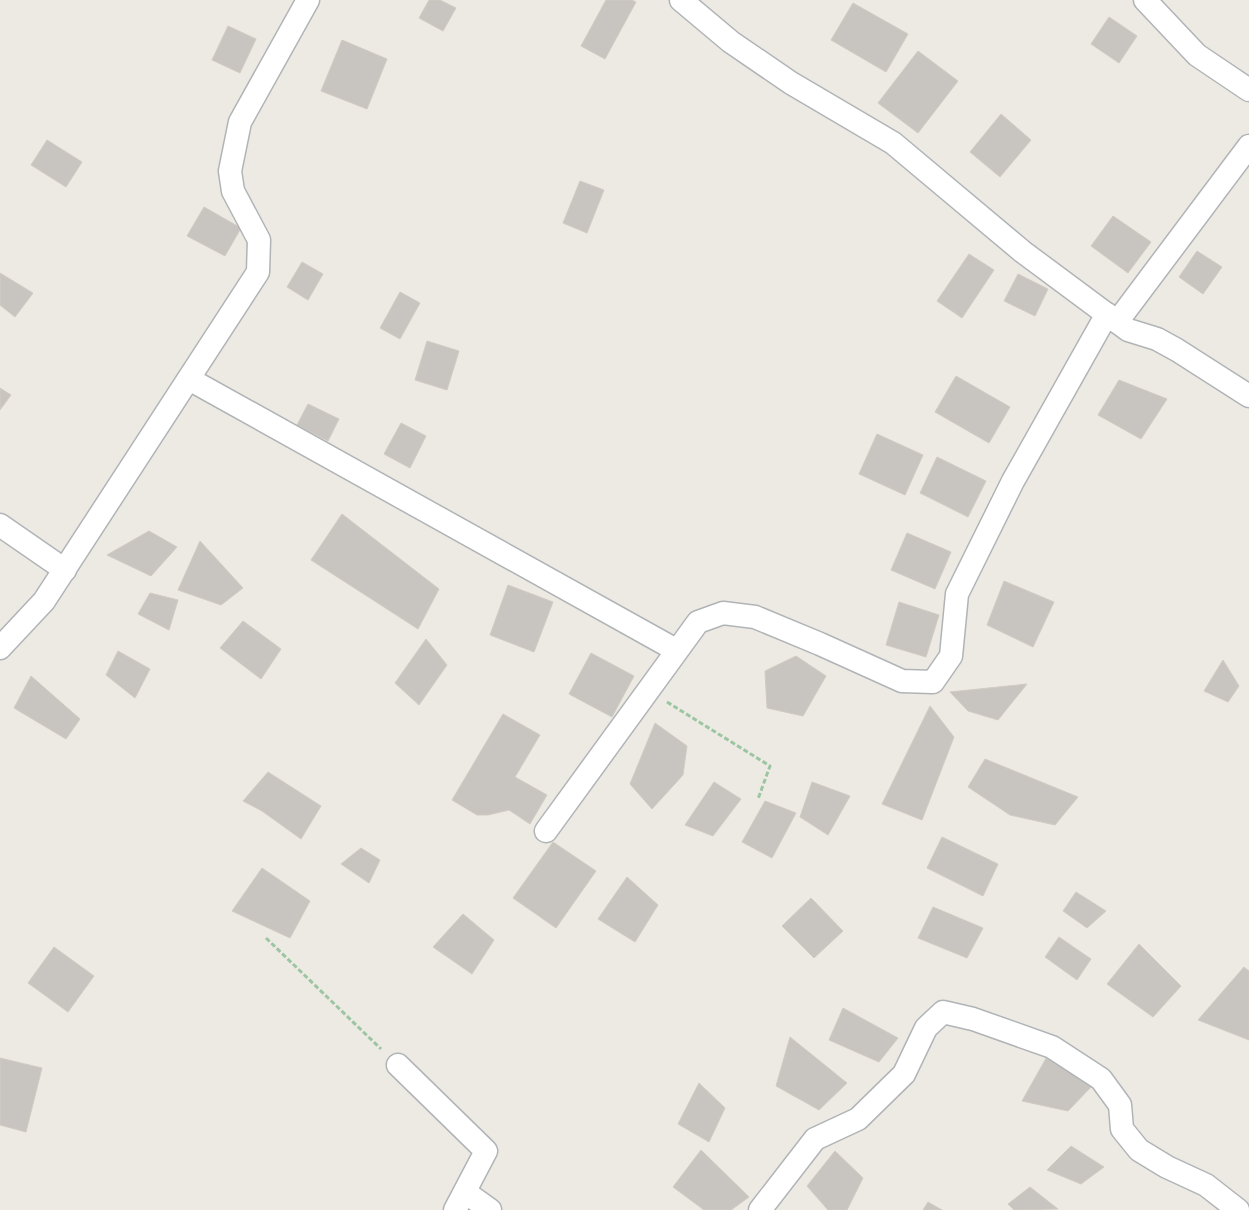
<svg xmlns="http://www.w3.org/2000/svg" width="1249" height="1210" viewBox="0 0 1249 1210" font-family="'Titillium Web',sans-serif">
<rect width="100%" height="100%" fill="#edeae3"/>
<g fill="#c8c5c0" stroke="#d1cbc2">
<path d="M429,0H440L456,8L443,31L419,18Z"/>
<path d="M606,0H632L636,2L605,59L581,46Z"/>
<path d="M853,3L908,34L886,72L831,40Z"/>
<path d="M1109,17L1137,36L1119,63L1091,44Z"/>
<path d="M228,26L256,39L240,73L212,60Z"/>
<path d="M342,40L387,59L367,109L321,91Z"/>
<path d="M918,51L958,81L918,133L878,103Z"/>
<path d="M1001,114L1031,140L1000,177L970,152Z"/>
<path d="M47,140L82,162L66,187L31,165Z"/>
<path d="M580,181L604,190L587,233L563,223Z"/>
<path d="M204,207L241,228L225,256L187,236Z"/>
<path d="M1113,216L1151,242L1128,273L1091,246Z"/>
<path d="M1197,251L1222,267L1203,294L1179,277Z"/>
<path d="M969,254L994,270L962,318L937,301Z"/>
<path d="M302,262L323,274L308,300L287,287Z"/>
<path d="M0,273L33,293L15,317L0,305Z"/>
<path d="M1018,274L1048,289L1035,316L1004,301Z"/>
<path d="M400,292L420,303L400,339L380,328Z"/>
<path d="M427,341L459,351L447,390L415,380Z"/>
<path d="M956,376L1010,407L989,443L935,412Z"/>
<path d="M1119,380L1167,399L1141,439L1098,415Z"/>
<path d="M0,388L11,395L0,410Z"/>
<path d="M308,404L339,419L328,441L297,425Z"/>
<path d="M401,423L426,436L410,468L384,454Z"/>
<path d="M877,434L923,455L905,495L859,474Z"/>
<path d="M937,457L986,481L968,517L920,493Z"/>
<path d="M342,514L439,589L418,629L311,560Z"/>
<path d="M149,531L177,547L151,576L107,555Z"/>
<path d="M907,533L951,552L935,589L891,570Z"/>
<path d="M200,541L243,588L221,605L178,590Z"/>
<path d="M1004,581L1054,602L1033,647L987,625Z"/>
<path d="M508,585L553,602L534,652L490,635Z"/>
<path d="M150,593L178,600L169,630L138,614Z"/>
<path d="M899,602L939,615L926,657L886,645Z"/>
<path d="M243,621L281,649L261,679L220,648Z"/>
<path d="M426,639L447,665L419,705L395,683Z"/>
<path d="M118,651L150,669L135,698L106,675Z"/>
<path d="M591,653L634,676L612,717L569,694Z"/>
<path d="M796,656L826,676L803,716L767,708L765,671Z"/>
<path d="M1223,660L1239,686L1228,702L1204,691Z"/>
<path d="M31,676L80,719L66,739L14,708Z"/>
<path d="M1027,684L998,720L968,711L950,692Z"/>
<path d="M930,706L954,737L922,820L882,804Z"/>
<path d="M503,714L540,735L515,777L547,795L530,824L509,810L488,815H477L452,800Z"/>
<path d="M655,723L687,746L683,775L652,809L630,784Z"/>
<path d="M985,759L1078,797L1055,825L1010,815L968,787Z"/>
<path d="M268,772L321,806L301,839L262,811L243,801Z"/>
<path d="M714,782L741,799L713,836L685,825Z"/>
<path d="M812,782L850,796L828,835L800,817Z"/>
<path d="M765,801L796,813L772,858L742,842Z"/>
<path d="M942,837L998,864L983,896L927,868Z"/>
<path d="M553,842L596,871L556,928L513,898Z"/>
<path d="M361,848L380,860L369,883L341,864Z"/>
<path d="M262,868L310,901L290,938L232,911Z"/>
<path d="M627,877L658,905L635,942L598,919Z"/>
<path d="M1076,892L1106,911L1087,928L1063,911Z"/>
<path d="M811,898L843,931L814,958L782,926Z"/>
<path d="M933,907L983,928L967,958L918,938Z"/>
<path d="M463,914L494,940L472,974L433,947Z"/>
<path d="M1059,937L1091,959L1077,980L1045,957Z"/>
<path d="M1139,944L1181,986L1153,1017L1107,984Z"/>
<path d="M54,947L94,976L68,1012L28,983Z"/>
<path d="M1244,967L1249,971V1040L1198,1020Z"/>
<path d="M843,1008L898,1038L879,1062L829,1040Z"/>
<path d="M790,1037L847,1083L819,1110L776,1086Z"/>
<path d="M1049,1053L1092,1086L1068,1111L1022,1101Z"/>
<path d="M0,1058L42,1068L26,1132L0,1125Z"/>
<path d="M699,1083L725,1108L709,1142L678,1124Z"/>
<path d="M1071,1146L1104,1167L1081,1184L1047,1170Z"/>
<path d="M701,1150L749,1197L731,1210H704L673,1187Z"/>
<path d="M835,1151L863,1178L847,1210H828L807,1186Z"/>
<path d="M1030,1187L1058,1209L1014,1210L1008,1204Z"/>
<path d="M928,1202L942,1210H923Z"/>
</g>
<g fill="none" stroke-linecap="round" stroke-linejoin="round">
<g stroke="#b1b4b7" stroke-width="25">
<g id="street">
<path d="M681,0L731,42L791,83L893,143L1023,252L1128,330L1157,339L1177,350L1249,396"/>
<path d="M1145,0L1197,55L1249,90"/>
<path d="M1117,322L1249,146"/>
<path d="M189,379L676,650"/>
<path d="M0,525L65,570"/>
<path d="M0,648L44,601L258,272L259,240L233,191L230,171L240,122L308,0"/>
<path d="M546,831L698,622L723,613L755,617L820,644L902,681L933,682L951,656L957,594L1013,481L1107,314"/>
<path d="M398,1065L486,1151L455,1210"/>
<path d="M465,1192L490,1210"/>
<path d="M760,1210L815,1139L858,1119L904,1074L926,1028L943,1012L973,1019L1052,1047L1101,1079L1120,1105L1122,1129L1139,1150L1167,1167L1206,1185L1238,1210"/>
</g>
</g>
<g stroke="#9cc6a3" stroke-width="3" stroke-dasharray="5 2.5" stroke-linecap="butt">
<path d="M667,702L770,766L758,799"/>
<path d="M266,938L381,1049"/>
</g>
<use href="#street" stroke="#fff" stroke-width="22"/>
</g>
</svg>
